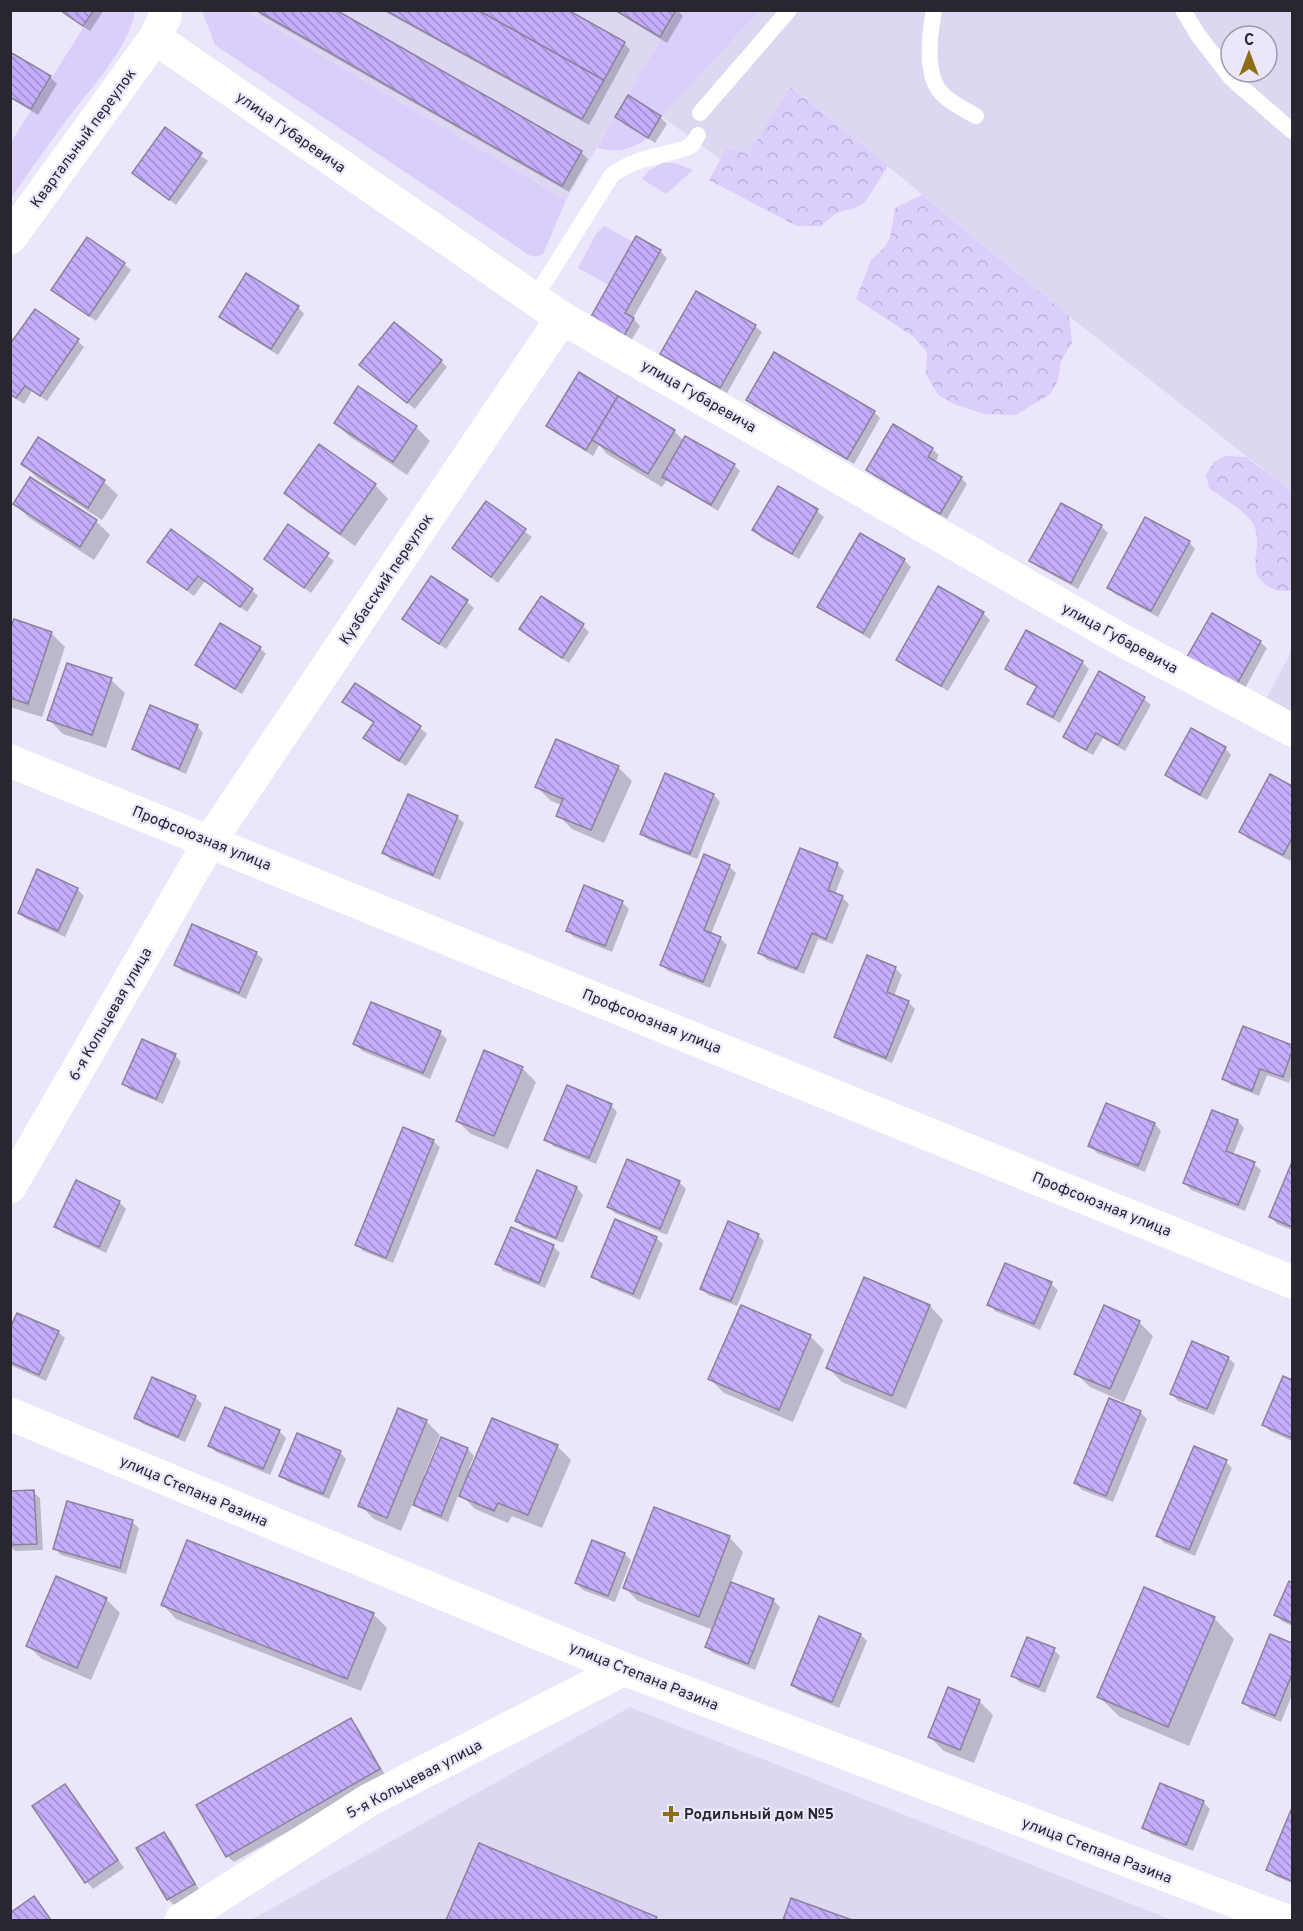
<svg xmlns="http://www.w3.org/2000/svg" width="1303" height="1931" viewBox="0 0 1303 1931" font-family="Overpass,sans-serif">
<defs>
<pattern id="forest-crowns" width="20" height="18" patternUnits="userSpaceOnUse" patternTransform="scale(1.5)"><rect width="20" height="18" fill="#dacefb"/><path d="M2 6a3 3 0 1 1 6 0M12 15a3 3 0 1 1 6 0" fill="none" stroke="#bbb1d7"/></pattern>
<pattern id="building-back-hatch" width="6" height="6" patternUnits="userSpaceOnUse" patternTransform="scale(1.5)"><rect width="6" height="6" fill="#c5adfb"/><path d="M-1 5l2 2M0 0l6 6M5-1l2 2" fill="none" stroke="#a08dcc"/></pattern>
</defs>
<rect width="100%" height="100%" fill="#ece6fd"/>
<g fill="#ded7f2" fill-rule="evenodd">
<path d="M246,11H1292V492L1069,316L792,87L748,155L728,148L721,160L661,116L628,95L566,200ZM1231,36H1267V72H1231Z"/>
<path d="M1292,650V714L1265,701Z"/>
<path d="M630,1707L1172,1920H251Z"/>
</g>
<g fill="#dacefb">
<path d="M94,11H135C129,49 87,92 64,123C46,148 28,173 11,198V142Z"/>
<path d="M202,11H246L566,200L543,254L536,257L529,255L215,45Z"/>
<path d="M679,11H759L661,116L628,95Z"/>
<path d="M615,117L648,138C631,150 617,153 597,148Z"/>
<path d="M663,163H675L693,170L666,194L642,179L648,171Z"/>
<path d="M604,226L633,242L609,285L578,268L596,234Z"/>
</g>
<g fill="url(#forest-crowns)">
<path d="M791,87L888,166L865,202L855,208L836,213L821,226H797L709,180L727,148L748,154Z"/>
<path d="M922,195L1069,316L1072,343L1061,361L1058,380L1050,394L1016,415L984,414L954,404L938,395L926,374L927,352L914,337L856,299L871,260L884,248L890,238L895,208Z"/>
<path d="M1225,456L1246,457L1292,492V591C1281,591 1276,592 1266,585C1244,570 1265,544 1253,524C1244,509 1223,499 1209,488L1206,475L1214,462Z"/>
</g>
<g fill="#0003">
<path d="M58,10H104L90,31Z"/>
<path d="M256,10H333L581,152L588,159L569,192L261,15Z"/>
<path d="M382,10H564L624,43L630,50L589,125Z"/>
<path d="M613,10H677L683,16L667,43Z"/>
<path d="M10,53L50,77L57,84L38,115L10,98Z"/>
<path d="M629,97L660,117L667,124L655,143L624,124L617,117Z"/>
<path d="M165,129L208,161L176,205L134,173Z"/>
<path d="M660,251L667,258L633,318L640,326L628,346L596,328Z"/>
<path d="M124,264L131,270L96,321L59,296L53,290Z"/>
<path d="M298,307L304,314L278,355L227,323L220,316Z"/>
<path d="M755,326L762,332L727,393L669,360L662,353Z"/>
<path d="M78,341L84,347L47,401L32,391L24,404L10,395V347Z"/>
<path d="M441,361L447,367L415,409L368,372Z"/>
<path d="M579,374L674,431L684,441L734,465L740,471L718,511L667,480L662,487L607,454L599,445L593,456L554,432L548,426Z"/>
<path d="M747,400L874,412L880,418L854,464L754,406Z"/>
<path d="M335,423L416,427L430,441L407,475L349,436Z"/>
<path d="M39,439L104,482L118,495L102,520L37,478L23,464Z"/>
<path d="M932,449L939,455L935,463L961,478L967,484L947,519L874,476L868,470Z"/>
<path d="M375,485L388,499L355,546L300,507L286,493Z"/>
<path d="M779,488L817,511L824,517L799,559L760,537L754,530Z"/>
<path d="M486,503L532,537L498,583L453,548Z"/>
<path d="M15,504L96,521L110,535L94,560L28,517Z"/>
<path d="M1061,505L1101,526L1108,533L1078,589L1038,567L1031,561Z"/>
<path d="M288,526L334,561L311,593L266,559Z"/>
<path d="M1189,542L1195,549L1158,617L1115,594L1108,588Z"/>
<path d="M904,560L911,567L870,639L826,613L819,607Z"/>
<path d="M149,562L252,590L258,596L247,612L205,581L194,596Z"/>
<path d="M467,602L474,608L446,649L410,625L404,619Z"/>
<path d="M983,613L990,620L948,691L904,666L898,659Z"/>
<path d="M583,626L589,632L569,663L527,636L521,629Z"/>
<path d="M1027,632L1082,662L1089,669L1060,723L1036,710L1029,703L1038,688L1013,675L1007,669Z"/>
<path d="M51,633L65,647L42,717L10,707V634Z"/>
<path d="M1260,642L1267,648L1244,690L1196,664Z"/>
<path d="M260,648L266,654L242,694L203,671L197,664Z"/>
<path d="M111,680L125,693L106,748L63,734L49,720Z"/>
<path d="M355,685L420,728L427,734L406,766L372,744L365,737L374,723L351,708L344,702Z"/>
<path d="M1144,699L1151,705L1125,751L1103,738L1093,755L1071,743L1065,737Z"/>
<path d="M197,726L203,733L186,774L141,755L134,748Z"/>
<path d="M1225,748L1231,755L1207,800L1174,782L1167,775Z"/>
<path d="M618,767L632,781L604,843L572,829L558,815L562,805L551,801L537,787Z"/>
<path d="M1270,776L1292,788V856L1290,861L1247,838L1241,831Z"/>
<path d="M714,795L720,802L697,859L649,840L642,834Z"/>
<path d="M457,817L464,823L440,880L391,860L384,853Z"/>
<path d="M837,864L844,871L835,894L842,897L849,904L833,944L818,939L804,974L767,960L760,953Z"/>
<path d="M729,866L736,873L711,934L720,938L727,945L710,988L668,971L661,965Z"/>
<path d="M585,887L623,903L629,909L612,952L574,937L568,930Z"/>
<path d="M77,889L84,896L65,937L26,919L19,913Z"/>
<path d="M256,953L263,959L246,999L182,971L176,965Z"/>
<path d="M895,968L902,975L894,996L908,1002L915,1009L892,1063L842,1043L835,1037Z"/>
<path d="M1243,1028L1292,1047V1074L1289,1083L1267,1075L1259,1096L1231,1085L1224,1079Z"/>
<path d="M440,1033L447,1039L430,1079L362,1051L355,1044Z"/>
<path d="M175,1055L181,1062L163,1104L130,1090L124,1084Z"/>
<path d="M522,1068L536,1082L508,1149L471,1134L457,1121Z"/>
<path d="M611,1105L617,1112L596,1164L553,1146L546,1139Z"/>
<path d="M1238,1121L1244,1128L1233,1155L1254,1164L1261,1170L1245,1211L1191,1190L1185,1183Z"/>
<path d="M1155,1124L1161,1131L1145,1172L1097,1153L1090,1146Z"/>
<path d="M433,1141L440,1147L393,1263L363,1251L357,1244Z"/>
<path d="M1292,1165V1230L1277,1224L1271,1217Z"/>
<path d="M537,1172L577,1188L583,1195L563,1243L523,1227L517,1221Z"/>
<path d="M76,1182L120,1203L126,1209L106,1253L63,1233L56,1226Z"/>
<path d="M679,1182L686,1189L667,1235L615,1213L609,1207Z"/>
<path d="M758,1235L764,1241L737,1306L708,1295L701,1288Z"/>
<path d="M656,1238L663,1244L640,1300L600,1283L593,1276Z"/>
<path d="M553,1246L560,1253L545,1288L503,1271L497,1264Z"/>
<path d="M865,1279L930,1306L943,1320L906,1409L842,1382L828,1368Z"/>
<path d="M1051,1284L1058,1290L1040,1330L995,1311L989,1304Z"/>
<path d="M1139,1322L1153,1336L1124,1402L1090,1387L1076,1374Z"/>
<path d="M10,1331L58,1332L65,1338L46,1381L10,1365Z"/>
<path d="M810,1336L824,1350L793,1422L724,1393L710,1379Z"/>
<path d="M1228,1358L1235,1364L1214,1415L1178,1401L1172,1394Z"/>
<path d="M1283,1378L1292,1382V1441L1270,1431L1264,1425Z"/>
<path d="M195,1397L202,1404L185,1442L143,1424L136,1417Z"/>
<path d="M1140,1412L1147,1419L1113,1502L1082,1490L1075,1483Z"/>
<path d="M426,1421L440,1435L424,1475L426,1477L442,1439L468,1449L474,1456L469,1468L472,1469L557,1446L571,1460L542,1528L512,1516L508,1523L475,1509L459,1493L448,1522L422,1511L413,1502L401,1531L374,1519L360,1505Z"/>
<path d="M279,1431L286,1438L270,1475L216,1452L210,1445Z"/>
<path d="M340,1452L346,1459L329,1499L288,1482L281,1476Z"/>
<path d="M1226,1462L1232,1468L1195,1556L1164,1543L1158,1536Z"/>
<path d="M33,1492L40,1498L43,1550L15,1551L10,1546V1493Z"/>
<path d="M655,1509L730,1538L743,1552L731,1583L773,1600L780,1607L755,1670L713,1653L706,1647L713,1630L638,1601L624,1587Z"/>
<path d="M132,1522L139,1528L126,1574L61,1555L54,1548Z"/>
<path d="M625,1554L631,1560L615,1602L583,1590L576,1583Z"/>
<path d="M1290,1583L1292,1584V1626L1282,1621L1276,1615Z"/>
<path d="M106,1599L120,1613L91,1680L42,1659L28,1646Z"/>
<path d="M163,1605L373,1614L387,1628L361,1691L176,1619Z"/>
<path d="M1214,1618L1234,1639L1189,1746L1120,1717L1099,1697Z"/>
<path d="M861,1635L867,1641L839,1708L799,1691L792,1685Z"/>
<path d="M1271,1636L1292,1645V1695L1281,1722L1250,1709L1244,1702Z"/>
<path d="M1054,1650L1060,1656L1045,1693L1019,1682L1013,1676Z"/>
<path d="M979,1701L993,1715L974,1763L944,1751L930,1737Z"/>
<path d="M351,1720L357,1726L386,1776L234,1862L227,1856Z"/>
<path d="M65,1786L71,1792L124,1868L93,1889L87,1882L34,1806Z"/>
<path d="M1203,1802L1210,1809L1193,1851L1151,1834L1144,1827Z"/>
<path d="M1292,1812V1883L1275,1876L1268,1869Z"/>
<path d="M164,1834L171,1840L200,1891L175,1906L168,1899Z"/>
<path d="M480,1845L656,1919L658,1920H448Z"/>
<path d="M34,1898L52,1920H10V1915Z"/>
<path d="M792,1900L848,1920H784Z"/>
</g>
<g fill="url(#building-back-hatch)" stroke="#8a839c" stroke-width="1.5">
<path d="M60,10H94L83,26Z"/>
<path d="M256,10H336L582,151L562,186Z"/>
<path d="M385,10H478L604,80L582,119Z"/>
<path d="M478,10H568L625,42L604,80Z"/>
<path d="M615,10H676L660,37Z"/>
<path d="M10,52L51,76L31,109L10,97Z"/>
<path d="M628,95L661,116L648,138L615,117Z"/>
<path d="M165,127L202,153L169,200L132,173Z"/>
<path d="M636,236L661,250L625,313L634,318L621,341L588,322Z"/>
<path d="M87,237L125,263L89,316L51,290Z"/>
<path d="M246,273L299,306L271,349L219,317Z"/>
<path d="M696,291L756,325L720,388L660,354Z"/>
<path d="M35,309L79,339L40,396L25,386L16,398L10,394V344Z"/>
<path d="M394,322L442,360L407,403L359,365Z"/>
<path d="M774,352L875,411L847,459L746,400Z"/>
<path d="M579,372L618,396L586,450L546,426Z"/>
<path d="M358,386L417,426L393,462L334,423Z"/>
<path d="M618,396L675,430L648,474L592,440Z"/>
<path d="M893,424L933,448L928,457L962,477L940,514L866,470Z"/>
<path d="M685,436L735,464L711,505L662,477Z"/>
<path d="M38,437L105,480L88,508L21,464Z"/>
<path d="M319,444L376,484L340,534L284,493Z"/>
<path d="M30,477L97,520L80,547L13,504Z"/>
<path d="M778,486L818,509L792,554L752,530Z"/>
<path d="M486,501L526,529L491,577L452,548Z"/>
<path d="M1061,503L1102,525L1071,583L1029,561Z"/>
<path d="M1145,517L1190,541L1151,611L1107,588Z"/>
<path d="M288,524L329,553L304,588L264,559Z"/>
<path d="M171,529L253,589L240,607L198,576L187,590L147,562Z"/>
<path d="M860,533L905,559L863,633L817,607Z"/>
<path d="M431,576L468,600L439,644L402,619Z"/>
<path d="M938,586L984,612L941,686L896,660Z"/>
<path d="M541,596L584,624L562,658L519,629Z"/>
<path d="M1212,613L1261,641L1237,684L1187,657Z"/>
<path d="M14,619L52,632L28,704L10,698V629Z"/>
<path d="M220,623L261,647L235,689L195,665Z"/>
<path d="M1026,630L1083,661L1053,717L1027,704L1037,686L1005,669Z"/>
<path d="M67,663L112,678L92,735L47,720Z"/>
<path d="M1099,671L1145,697L1118,745L1096,733L1086,750L1063,737Z"/>
<path d="M355,683L421,726L399,761L363,738L374,722L342,702Z"/>
<path d="M150,705L198,725L179,769L132,749Z"/>
<path d="M1191,728L1226,747L1200,795L1165,775Z"/>
<path d="M556,739L619,766L591,830L556,816L563,799L535,787Z"/>
<path d="M665,773L714,794L690,854L640,834Z"/>
<path d="M1270,774L1292,786V838L1283,855L1239,832Z"/>
<path d="M408,794L458,816L433,875L382,853Z"/>
<path d="M800,848L838,863L828,890L843,896L826,939L812,933L797,969L758,953Z"/>
<path d="M704,854L730,865L704,930L721,937L703,982L660,965Z"/>
<path d="M37,869L78,888L58,931L18,913Z"/>
<path d="M584,885L623,901L605,946L566,931Z"/>
<path d="M192,924L257,952L239,993L174,965Z"/>
<path d="M867,955L896,967L887,992L909,1001L886,1058L834,1037Z"/>
<path d="M371,1002L441,1031L423,1073L353,1044Z"/>
<path d="M1243,1026L1292,1045V1051L1283,1077L1260,1069L1252,1091L1222,1079Z"/>
<path d="M142,1039L176,1054L156,1099L122,1084Z"/>
<path d="M484,1050L523,1067L494,1136L456,1121Z"/>
<path d="M567,1085L612,1104L589,1158L544,1140Z"/>
<path d="M1106,1103L1155,1123L1138,1166L1088,1146Z"/>
<path d="M1212,1110L1238,1120L1226,1151L1255,1162L1238,1205L1183,1183Z"/>
<path d="M403,1127L434,1140L386,1258L355,1245Z"/>
<path d="M627,1159L680,1181L660,1229L607,1207Z"/>
<path d="M1292,1162V1227L1269,1217Z"/>
<path d="M537,1170L577,1187L556,1238L515,1221Z"/>
<path d="M76,1180L120,1201L99,1247L54,1227Z"/>
<path d="M615,1219L657,1237L633,1294L591,1277Z"/>
<path d="M728,1221L759,1234L731,1301L700,1289Z"/>
<path d="M511,1227L554,1245L539,1283L495,1264Z"/>
<path d="M1005,1263L1052,1282L1034,1324L987,1305Z"/>
<path d="M864,1277L930,1305L892,1396L826,1368Z"/>
<path d="M741,1305L811,1335L779,1410L708,1379Z"/>
<path d="M1104,1305L1140,1321L1110,1389L1074,1374Z"/>
<path d="M17,1313L59,1331L39,1375L10,1362V1328Z"/>
<path d="M1192,1341L1229,1357L1207,1409L1170,1394Z"/>
<path d="M1283,1376L1292,1380V1438L1262,1425Z"/>
<path d="M152,1377L196,1396L178,1437L134,1418Z"/>
<path d="M1109,1398L1141,1411L1106,1496L1074,1483Z"/>
<path d="M225,1407L280,1430L263,1469L208,1446Z"/>
<path d="M398,1408L427,1420L387,1518L358,1506Z"/>
<path d="M492,1418L558,1445L528,1515L498,1503L494,1511L459,1496Z"/>
<path d="M297,1433L341,1451L323,1494L279,1476Z"/>
<path d="M441,1437L468,1448L441,1516L413,1505Z"/>
<path d="M1194,1446L1227,1460L1189,1550L1156,1536Z"/>
<path d="M34,1490L37,1544L10,1545V1491Z"/>
<path d="M67,1501L133,1520L120,1568L53,1549Z"/>
<path d="M654,1507L730,1536L699,1617L623,1588Z"/>
<path d="M187,1540L374,1613L347,1679L161,1605Z"/>
<path d="M592,1540L625,1553L608,1596L575,1583Z"/>
<path d="M56,1576L107,1598L77,1668L26,1646Z"/>
<path d="M1289,1581L1292,1583V1623L1274,1615Z"/>
<path d="M731,1582L774,1599L748,1664L705,1647Z"/>
<path d="M1144,1587L1215,1617L1168,1727L1097,1697Z"/>
<path d="M819,1616L861,1634L832,1702L791,1685Z"/>
<path d="M1270,1634L1292,1643V1674L1275,1716L1242,1703Z"/>
<path d="M1027,1637L1055,1648L1039,1687L1011,1676Z"/>
<path d="M948,1687L980,1700L960,1750L928,1737Z"/>
<path d="M351,1718L380,1769L226,1857L196,1805Z"/>
<path d="M1160,1783L1204,1801L1186,1845L1142,1828Z"/>
<path d="M65,1784L118,1860L85,1883L32,1806Z"/>
<path d="M1291,1810H1292V1881L1266,1870Z"/>
<path d="M164,1832L195,1884L167,1900L136,1848Z"/>
<path d="M479,1843L657,1917L655,1920H446Z"/>
<path d="M34,1896L51,1920H10V1913Z"/>
<path d="M791,1898L852,1920H783Z"/>
</g>
<g fill="none" stroke-linecap="round" stroke-linejoin="round">
<g stroke="#fff" stroke-width="16">
<path d="M934,10C930,32 925,69 938,89C947,101 963,109 976,116"/>
<path d="M1183,10L1198,35L1232,79L1292,131"/>
<path d="M700,113L789,10"/>
<path d="M534,299L612,175C636,157 659,157 686,148L692,145L698,135"/>
</g>
<g stroke="#fff" stroke-width="33">
<path d="M155,38L562,318L1120,639L1292,730"/>
<path d="M10,238L155,38L165,17V10"/>
<path d="M10,1187L210,841L562,318"/>
<path d="M10,1414L624,1669L1284,1920"/>
<path d="M181,1920L369,1800L624,1669"/>
</g>
<path stroke="#fff" stroke-width="33" d="M10,761L1292,1282"/>
</g>
<path fill="#8e6e12" stroke="#ece6fd" stroke-width="2" d="M668 1805h6v6h6v6h-6v6h-6v-6h-6v-6h6z"/>
<g text-anchor="middle" stroke-width="4.5" stroke-linejoin="round" paint-order="stroke">
<g font-size="15" fill="#292630" stroke="#ece6fd">
<text transform="translate(291 132) rotate(35)" y="5">улица Губаревича</text>
<text transform="translate(83 138) rotate(-54)" y="5">Квартальный переулок</text>
<text transform="translate(699 396) rotate(30)" y="5">улица Губаревича</text>
<text transform="translate(386 579) rotate(-56)" y="5">Кузбасский переулок</text>
<text transform="translate(1120 638) rotate(29)" y="5">улица Губаревича</text>
<text transform="translate(202 838) rotate(22)" y="5">Профсоюзная улица</text>
<text transform="translate(110 1014) rotate(-60)" y="5">6-я Кольцевая улица</text>
<text transform="translate(652 1021) rotate(22)" y="5">Профсоюзная улица</text>
<text transform="translate(1102 1204) rotate(22)" y="5">Профсоюзная улица</text>
<text transform="translate(194 1491) rotate(23)" y="5">улица Степана Разина</text>
<text transform="translate(644 1676) rotate(22)" y="5">улица Степана Разина</text>
<text transform="translate(414 1779) rotate(-28)" y="5">5-я Кольцевая улица</text>
<text transform="translate(1097 1850) rotate(21)" y="5">улица Степана Разина</text>
</g>
<g font-size="15" font-weight="bold" fill="#292630" stroke="#ece6fd" text-anchor="start">
<text x="684" y="1819">Родильный дом №5</text>
</g>
</g>
<rect width="1303" height="1931" fill="none" stroke="#292630" stroke-width="24"/>
<g transform="translate(1249 54)"><circle r="28" fill="#ece6fd" stroke="#9e99ab" stroke-width="1.5"/>
<path d="M0-4.5L10 22L0 15L-10 22Z" fill="#8e6e12"/>
<text y="-9" font-size="16" font-weight="bold" text-anchor="middle" fill="#292630">С</text>
</g>
</svg>
